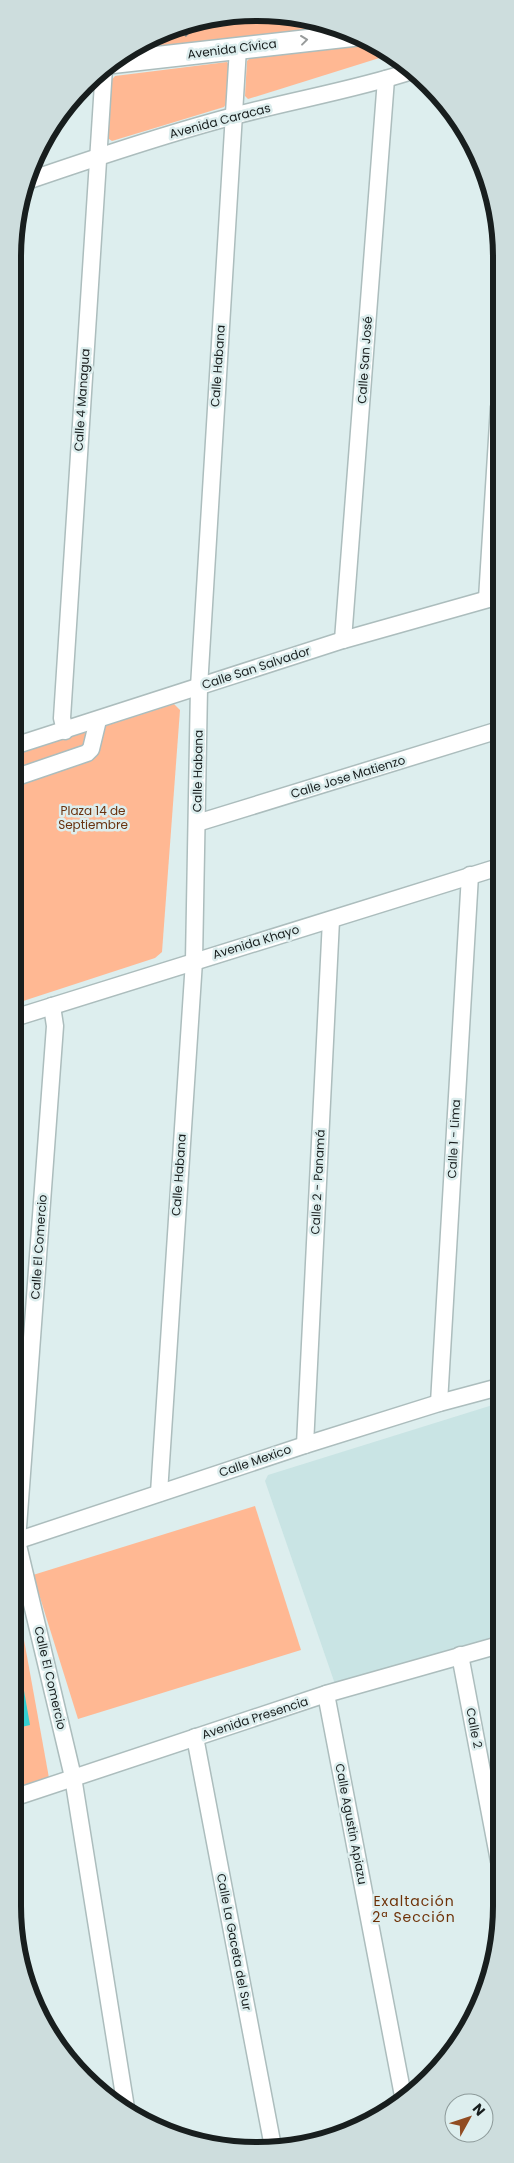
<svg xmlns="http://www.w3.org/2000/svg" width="514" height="2163" viewBox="0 0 514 2163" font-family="Poppins,sans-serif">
<rect width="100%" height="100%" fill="#dee"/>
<path fill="#c9e4e4" d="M499,1403V1635L336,1687L265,1481L268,1475Z"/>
<g fill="#ffb893">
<path d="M289,15L329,27L131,52L194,21Z"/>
<path d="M370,41L389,55L248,99L245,96L247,61L250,58Z"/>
<path d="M227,62L229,65L227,102L224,107L112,141L106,137L110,82L115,76Z"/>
<path d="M174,704L180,710L162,952L155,958L14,1004V755Z"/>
<path d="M255,1506L301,1650L78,1719L33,1575Z"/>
<path d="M13,1579L49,1778L43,1782L13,1792Z"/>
</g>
<path fill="#36d0d2" d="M19,1662L30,1725L13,1729V1663Z"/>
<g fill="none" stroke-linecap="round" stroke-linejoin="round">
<g stroke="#acbdbd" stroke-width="19">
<g id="minor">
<path d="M30,180C97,157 165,134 234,116C293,100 354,90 412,71"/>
<path d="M487,599L499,407"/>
<path d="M343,640L386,79"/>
<path d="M65,731L62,718L104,68"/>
<path d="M14,746L343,640L499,596"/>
<path d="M14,778L87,753L91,749L98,720"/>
<path d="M197,823L499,730"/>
<path d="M52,1006L55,1026L17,1541L73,1777L126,2108"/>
<path d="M14,1018L499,867"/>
<path d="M439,1403L470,875"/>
<path d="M305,1445L331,920"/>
<path d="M159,1493L194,961L199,687L238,48"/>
<path d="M13,1542L305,1445L439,1403L499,1387"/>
<path d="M460,1655L499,1861"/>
<path d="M326,1694L404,2101"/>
<path d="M195,1737L273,2147"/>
<path d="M13,1798L326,1694L499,1645"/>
</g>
</g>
<g stroke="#acbdbd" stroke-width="24">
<path id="major" d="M108,63L357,35"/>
</g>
<path stroke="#7c8888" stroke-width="2.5" stroke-dasharray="4 2.5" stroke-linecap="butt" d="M185,36L191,30L195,21"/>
<use href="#minor" stroke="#fff" stroke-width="16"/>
<use href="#major" stroke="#fff" stroke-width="21"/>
</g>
<defs><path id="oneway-chevron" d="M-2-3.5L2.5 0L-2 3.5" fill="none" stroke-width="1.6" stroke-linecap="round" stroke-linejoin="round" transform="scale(1.25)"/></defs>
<use stroke="#979a9a" href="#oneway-chevron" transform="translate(304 40) rotate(-7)"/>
<g text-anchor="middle" stroke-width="5" stroke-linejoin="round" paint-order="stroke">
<g font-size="12" fill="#181e1e" stroke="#dee">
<text transform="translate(232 49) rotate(-7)" y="4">Avenida Cívica</text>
<text transform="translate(220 121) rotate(-15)" y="4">Avenida Caracas</text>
<text transform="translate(365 360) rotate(-86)" y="4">Calle San José</text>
<text transform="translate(218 366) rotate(-86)" y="4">Calle Habana</text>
<text transform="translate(82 400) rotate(-86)" y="4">Calle 4 Managua</text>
<text transform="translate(256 668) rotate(-18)" y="4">Calle San Salvador</text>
<text transform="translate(198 771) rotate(-89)" y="4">Calle Habana</text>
<text transform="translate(348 777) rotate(-17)" y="4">Calle Jose Matienzo</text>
<text transform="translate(256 942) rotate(-17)" y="4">Avenida Khayo</text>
<text transform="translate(454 1139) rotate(-87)" y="4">Calle 1 - Lima</text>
<text transform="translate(179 1175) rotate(-86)" y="4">Calle Habana</text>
<text transform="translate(318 1182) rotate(-87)" y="4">Calle 2 - Panamá</text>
<text transform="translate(39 1247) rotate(-86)" y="4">Calle El Comercio</text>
<text transform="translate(255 1461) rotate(-19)" y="4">Calle Mexico</text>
<text transform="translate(50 1678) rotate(77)" y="4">Calle El Comercio</text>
<text transform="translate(255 1718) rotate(-18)" y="4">Avenida Presencia</text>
<text transform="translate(474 1728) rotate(79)" y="4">Calle 2</text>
<text transform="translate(351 1824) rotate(79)" y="4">Calle Agustin Apiazu</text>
<text transform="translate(234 1942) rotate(79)" y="4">Calle La Gaceta del Sur</text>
</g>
<g font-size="12" fill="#69320f" stroke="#dee">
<text x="93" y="815">Plaza 14 de<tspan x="93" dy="14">Septiembre</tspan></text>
</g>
<g font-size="14" letter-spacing="1" fill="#6e3107" stroke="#dee">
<text x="414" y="1906">Exaltación<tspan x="414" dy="16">2ª Sección</tspan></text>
</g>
</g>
<path d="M0 0H514V2163H0ZM257 21H257A236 236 0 0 1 493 257V1906A236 236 0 0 1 257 2142H257A236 236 0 0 1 21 1906V257A236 236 0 0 1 257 21Z" fill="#cddddd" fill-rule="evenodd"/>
<path fill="none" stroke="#181e1e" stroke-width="6" d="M257 21H257A236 236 0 0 1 493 257V1906A236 236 0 0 1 257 2142H257A236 236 0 0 1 21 1906V257A236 236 0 0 1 257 21Z"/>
<g transform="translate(469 2118) rotate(50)"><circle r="24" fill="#ddeeee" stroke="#8e9b9b"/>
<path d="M0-4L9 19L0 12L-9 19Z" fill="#914c22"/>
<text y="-8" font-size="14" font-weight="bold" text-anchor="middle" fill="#181e1e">N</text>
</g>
</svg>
